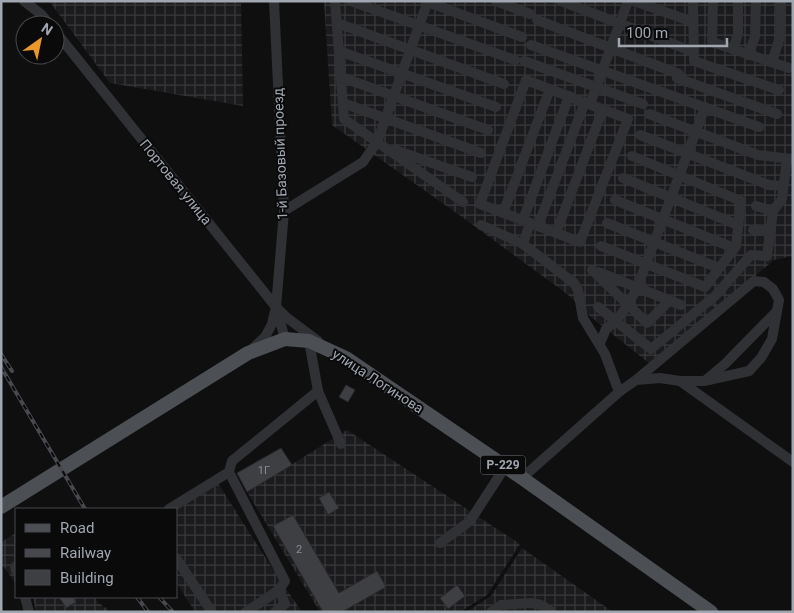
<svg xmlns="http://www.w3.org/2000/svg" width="794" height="613" viewBox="0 0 794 613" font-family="Roboto,sans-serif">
<defs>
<pattern id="industrial-grid" width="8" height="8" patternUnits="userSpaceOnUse" patternTransform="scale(1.25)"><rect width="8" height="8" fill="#1b1b1d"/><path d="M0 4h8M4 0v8" fill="none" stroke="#39393b"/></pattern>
</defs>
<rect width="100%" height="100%" fill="#0f0f10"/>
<g fill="url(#industrial-grid)">
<path d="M49,1H241L243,106L110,83Z"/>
<path d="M324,1H793V256L774,260L650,364L591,317L567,294L462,217L332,125Z"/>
<path d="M347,430L520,544L487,595L460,612H320L247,492Z"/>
<path d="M214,477L274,571L302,612H195L176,582V509H163Z"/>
<path d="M16,533V584L1,563V542Z"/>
<path d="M522,548L613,612H466L491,596Z"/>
<path d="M33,597H95L99,604H101L104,608L106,607L109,612H36Z"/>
</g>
<g fill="#3e3f43" stroke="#29292c">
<path d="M346,385L355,390L348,402L339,397Z"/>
<path d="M281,448L292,465L247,492L237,473Z"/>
<path d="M329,492L339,508L328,515L319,498Z"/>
<path d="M293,515L339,593L377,571L386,587L342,612H323L273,526Z"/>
<path d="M457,585L465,596L448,609L440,598Z"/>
<path d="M59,597H73L76,602L66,608Z"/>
</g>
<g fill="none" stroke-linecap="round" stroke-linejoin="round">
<g stroke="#303135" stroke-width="10">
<path d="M24,1L42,15L50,25"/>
<path d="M335,1L344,119L463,202"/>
<path d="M351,1L515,60"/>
<path d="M425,1L522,37"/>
<path d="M496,1L530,14"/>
<path d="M561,1L694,52"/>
<path d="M634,1L693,22"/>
<path d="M693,1L694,61L779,90"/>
<path d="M713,1L712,42L789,68"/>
<path d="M537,20L679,74L677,78L777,114"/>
<path d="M337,23L504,84"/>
<path d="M55,31L276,307L285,339"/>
<path d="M531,45L759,127"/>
<path d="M733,49L738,34V1"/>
<path d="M339,51L496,107"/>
<path d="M748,55L755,37L756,1"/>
<path d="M524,61L643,104"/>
<path d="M772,62L780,37L781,1"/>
<path d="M341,77L488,130"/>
<path d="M526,80L628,119L580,242L480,204Z"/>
<path d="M343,103L481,153"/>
<path d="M590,104L628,1"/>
<path d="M649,114L758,155L792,159"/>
<path d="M640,135L769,185L783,186"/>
<path d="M395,150L472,177"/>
<path d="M623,178L738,225"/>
<path d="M615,200L734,248"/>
<path d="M756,206L773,211"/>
<path d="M284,211L363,162L377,142L428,1"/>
<path d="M503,213L550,89"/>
<path d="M523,220L569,96"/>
<path d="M607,223L719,268"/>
<path d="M481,225L523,244L574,283L578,290L583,318L605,354L619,392"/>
<path d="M538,226L585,102"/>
<path d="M753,230L770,231"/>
<path d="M556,233L603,109"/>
<path d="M523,244L530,223"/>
<path d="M601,246L705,287L736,246L741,201L632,156"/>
<path d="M592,270L647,323L669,301"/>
<path d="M598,272L681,305"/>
<path d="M598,307L651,349L715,296L751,255L767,256L773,211L782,199L787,159"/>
<path d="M277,308L286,317L318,341"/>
<path d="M309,341L318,391"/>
<path d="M600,343L606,329L616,321L628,305L637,288L705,107"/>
<path d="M252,349L265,337L272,324L276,307L284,211L274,1"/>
<path d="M707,379L725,364L777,311"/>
<path d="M680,381L793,462"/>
<path d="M229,472L285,581L279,590"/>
<path d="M522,478L619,392L636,380L754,281L764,282L773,289L779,300L772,339L761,358L749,371L704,381H680L660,378L636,380"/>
<path d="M169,509L229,472L232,461L318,391L341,444"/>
<path d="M440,543L470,521L505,467"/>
<path d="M176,558L212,612"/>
<path d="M16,566L15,567L16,571"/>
<path d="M25,597L29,612"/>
<path d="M246,612L279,590L285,604L275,612"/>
<path d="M491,612L501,605L532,603L541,605L552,612"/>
</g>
<path stroke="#4c4f54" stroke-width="14" d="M1,507L248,353L285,339L309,341L346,358L522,478L711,612"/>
<g stroke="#47494e" stroke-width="4">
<g id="rail">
<path d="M1,354L12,371"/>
<path d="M1,367L85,509"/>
<path d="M137,597L148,612"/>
<path d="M159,597L173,612"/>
</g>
</g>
<use href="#rail" stroke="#0a0a0b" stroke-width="2" stroke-dasharray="5.5" stroke-linecap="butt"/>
</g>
<g text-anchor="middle" stroke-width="4" stroke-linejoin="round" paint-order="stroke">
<g font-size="11" fill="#888d96">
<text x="264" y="474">1Г</text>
<text x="299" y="553">2</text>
</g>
<rect fill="#0a0a0b" stroke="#73787f" stroke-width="1" x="480.5" y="455.5" width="45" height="19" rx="4"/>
<g font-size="12" font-weight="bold" fill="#a0a7b1">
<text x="503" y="469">Р-229</text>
</g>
<g font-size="14" fill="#a0a7b1" stroke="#0a0a0b">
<text transform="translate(280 154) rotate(-92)" y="5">1-й Базовый проезд</text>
<text transform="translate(176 182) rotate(51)" y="5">Портовая улица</text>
<text transform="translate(378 381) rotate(33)" y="5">улица Логинова</text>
</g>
</g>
<rect width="794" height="613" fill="none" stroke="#a0a7b1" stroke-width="5"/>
<rect x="15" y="508" width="162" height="90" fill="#0a0a0b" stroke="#46494d"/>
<rect x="25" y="524" width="25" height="8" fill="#4c4f54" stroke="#46494d"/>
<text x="60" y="533" font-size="15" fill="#a0a7b1">Road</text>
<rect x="25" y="549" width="25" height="8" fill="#47494e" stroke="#46494d"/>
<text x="60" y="558" font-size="15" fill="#a0a7b1">Railway</text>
<rect x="25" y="570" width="25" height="15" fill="#3e3f43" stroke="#46494d"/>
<text x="60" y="583" font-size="15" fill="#a0a7b1">Building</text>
<g transform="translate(40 40) rotate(33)"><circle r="24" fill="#0a0a0b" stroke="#46494d"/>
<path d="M0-4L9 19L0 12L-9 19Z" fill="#eb972c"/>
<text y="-8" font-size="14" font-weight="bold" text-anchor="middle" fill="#a0a7b1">N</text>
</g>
<path d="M619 38v8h108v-8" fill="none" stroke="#a0a7b1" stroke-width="2.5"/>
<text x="626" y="38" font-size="15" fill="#a0a7b1" stroke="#0a0a0b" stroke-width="4" paint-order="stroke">100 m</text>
</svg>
